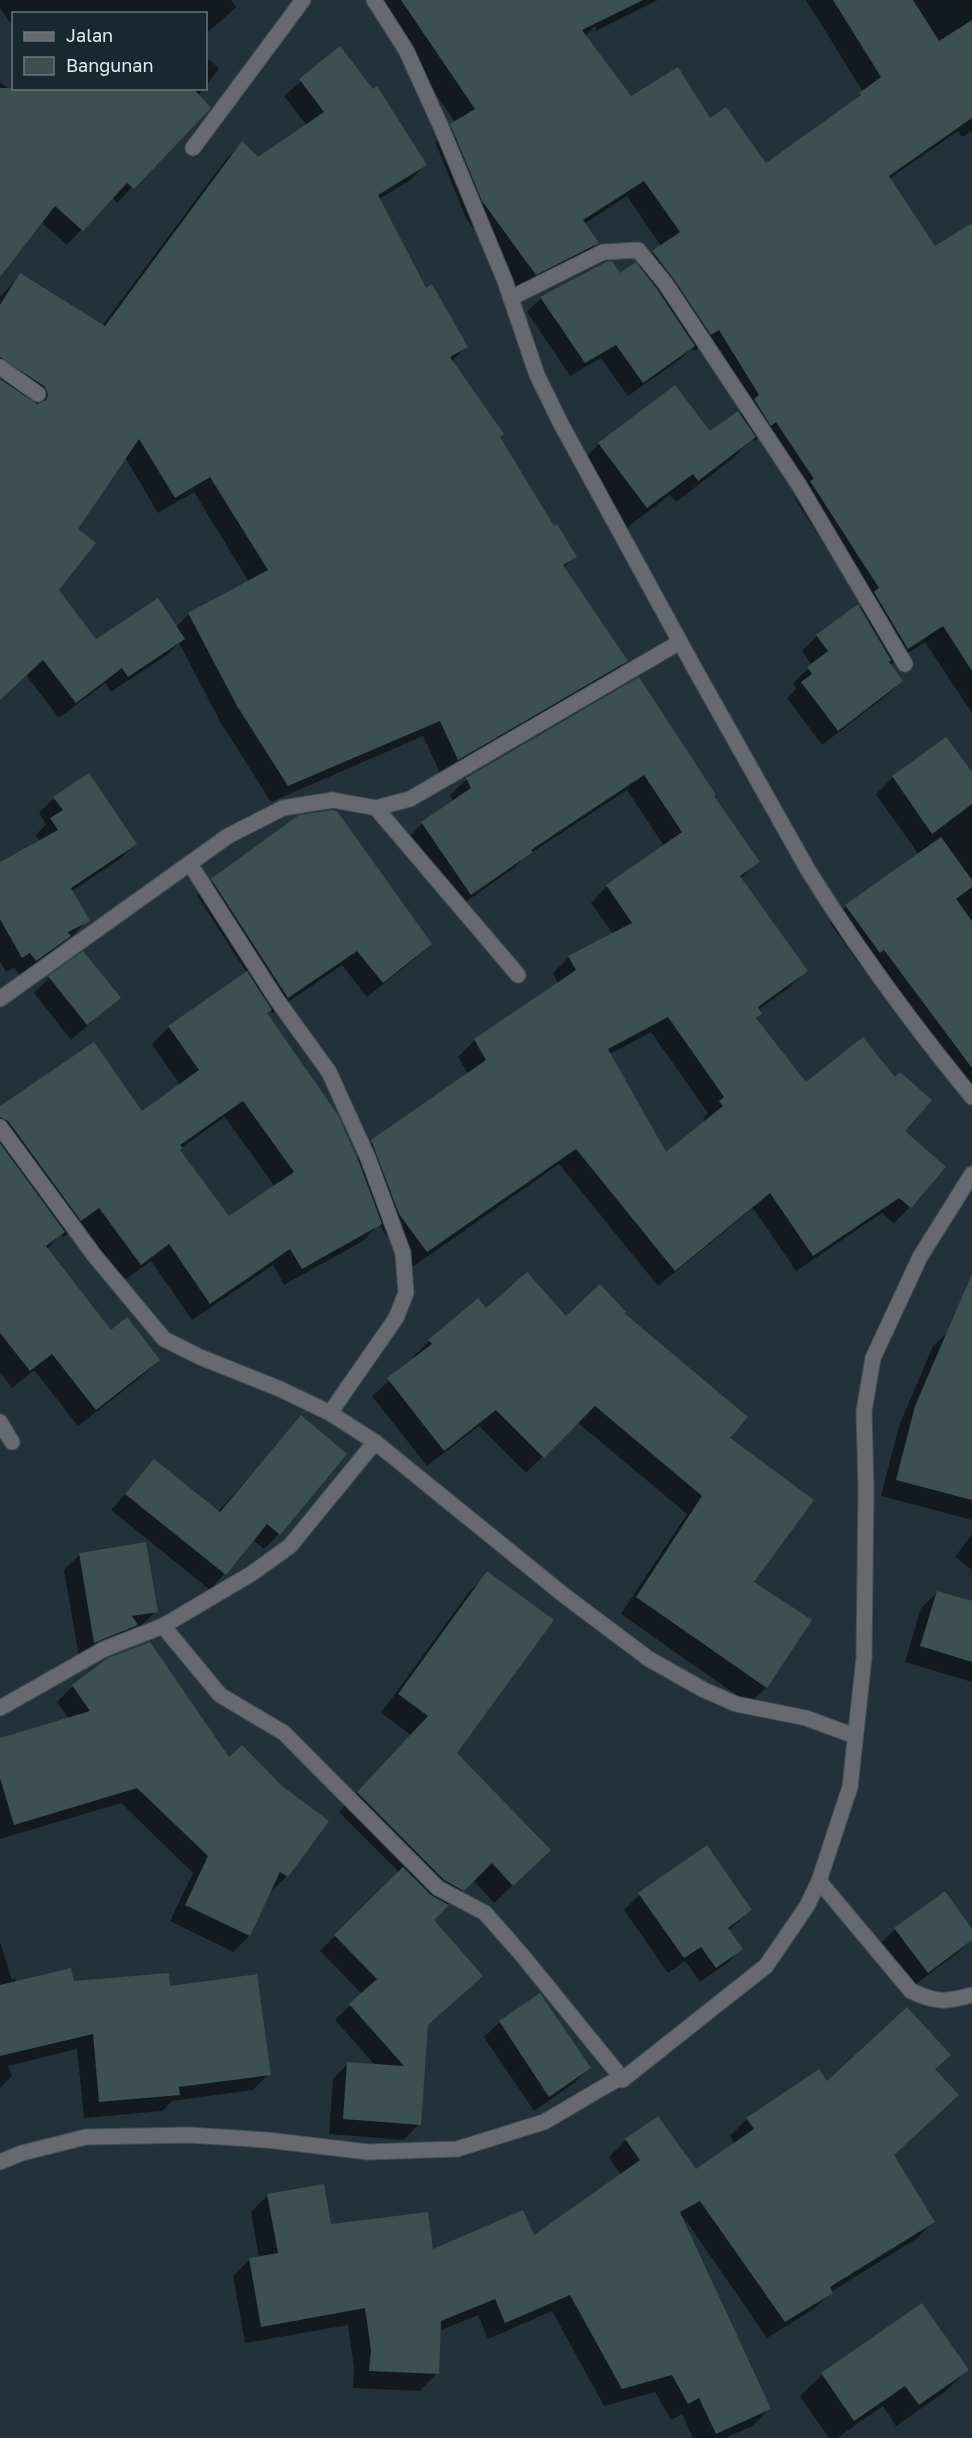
<svg xmlns="http://www.w3.org/2000/svg" width="972" height="2438" viewBox="0 0 972 2438" font-family="'Golos Text',sans-serif">
<rect width="100%" height="100%" fill="#23323a"/>
<g fill="#0007" fill-rule="evenodd">
<path d="M0,0H231L236,7L220,22L206,33V14H14V28L0,8Z"/>
<path d="M374,0H658L596,31L595,26L585,36L631,98L710,120L765,165L846,108L863,92L806,0H972V131L962,137L958,131L889,179L935,248L972,225V713L925,642L889,666L901,681L886,696L822,745L787,698L796,689L793,683L812,665L802,651L817,636L863,605L795,499L798,496L759,438L754,441L752,439L732,459L676,502L670,495L625,529L577,466L598,445L675,387L709,434L742,412L702,345L694,351L692,348L679,360L628,396L601,358L570,376L527,312L541,298L620,275L638,267L661,246L627,196L584,224L597,243L580,260L518,291L466,218L435,142L456,123L397,39Z"/>
<path d="M339,48L425,165L409,181L379,199L425,290L467,346L451,362L553,528L575,556L563,568L626,661L610,677L441,775L423,736L271,802L221,723L179,643L167,655L111,692L105,683L59,718L26,675L0,699V297L20,275L102,326L226,159L242,143L257,159L307,126L284,96ZM125,457L158,513L194,492L249,582L189,614L176,627L95,641L57,590L76,529Z"/>
<path d="M206,57L219,68L206,86Z"/>
<path d="M0,82L12,91L203,88L198,96L209,108L117,203L112,197L67,245L41,222L0,273Z"/>
<path d="M639,679L712,797L758,862L740,879L806,970L790,987L758,1010L755,1019L806,1084L903,1132L944,1167L910,1207L894,1223L882,1213L796,1271L753,1208L658,1286L559,1164L411,1268L383,1231L380,1223L363,1241L284,1285L273,1265L192,1320L151,1261L123,1281L82,1224L63,1237L61,1234L47,1249L110,1332L158,1360L141,1377L78,1426L34,1370L12,1388L0,1372V1108L141,1113L180,1085L152,1044L169,1027L247,973L197,896L212,880L430,944L415,959L367,997L342,965L272,1013L270,1009L266,1014L356,1158L372,1142L468,1074L458,1057L475,1040L558,984L553,973L569,957L613,934L591,903L607,886L664,846L627,790L525,857L514,868L454,910L406,840L422,824L454,802L450,795L467,779ZM651,1032L708,1113L703,1118L706,1122L665,1154L610,1054ZM225,1117L275,1187L229,1219L178,1150Z"/>
<path d="M945,739L972,775V1100L867,966L863,969L830,923L846,906L919,855L876,794L893,777Z"/>
<path d="M54,798L135,844L120,859L72,891L88,920L72,936L20,975L14,968L6,972L0,961V864L40,842L36,835L46,824L39,813Z"/>
<path d="M83,953L119,998L71,1040L34,993L49,978Z"/>
<path d="M486,1310L566,1319L622,1314L728,1439L752,1582L809,1621L766,1688L749,1704L621,1614L687,1514L577,1422L526,1473L479,1426L427,1466L372,1396L414,1359L413,1357L429,1341Z"/>
<path d="M949,1331L972,1341V1520L881,1496L899,1426L933,1346Z"/>
<path d="M301,1417L279,1534L264,1549L253,1540L210,1590L111,1510L154,1461L218,1512Z"/>
<path d="M972,1534V1570L955,1557Z"/>
<path d="M80,1554L156,1611L141,1626L134,1627L121,1640L79,1657L64,1570Z"/>
<path d="M488,1573L455,1753L531,1868L494,1903L473,1880L432,1920L419,2124L404,2140L329,2134L333,2079L348,2063L375,2065L335,2020L362,1994L320,1951L399,1872L339,1812L411,1735L381,1713L469,1592Z"/>
<path d="M937,1593L972,1603V1682L905,1662L921,1608Z"/>
<path d="M73,1686L229,1759L281,1787L327,1822L287,1876L270,1892L249,1936L233,1952L170,1921L193,1873L121,1803L0,1839V1740L69,1719L57,1702Z"/>
<path d="M639,1895L751,1910L728,1931L741,1949L726,1964L700,1982L685,1961L668,1973L624,1910Z"/>
<path d="M895,1929L972,1931V1939L960,1951L912,1987L880,1944Z"/>
<path d="M0,1942L12,1980L15,1978L17,1983L169,1987L269,2074L253,2090L172,2101L162,2111L84,2118L77,2049L8,2066L12,2076L0,2088Z"/>
<path d="M500,2022L589,2068L574,2083L534,2111L484,2037Z"/>
<path d="M934,2070L892,2156L933,2222L916,2239L831,2292L814,2309L767,2338L682,2215L769,2409L752,2426L725,2438H693L682,2414L671,2420L655,2392L604,2406L552,2311L488,2339L478,2315L439,2331L437,2373L420,2391L353,2388L354,2369L348,2325L245,2343L233,2276L250,2259L259,2258L251,2212L268,2195L330,2225L432,2252L533,2237L621,2175L609,2157L626,2140L695,2171L735,2144L730,2136L747,2119L827,2083Z"/>
<path d="M967,2370L945,2392L896,2426L883,2406L837,2438H829L800,2396L822,2375Z"/>
</g>
<g fill="#3c4f51" fill-rule="evenodd">
<path d="M401,0H643L582,30L631,96L678,67L710,118L726,107L766,163L861,95L859,93L881,77L833,0H913L939,41L972,20V118L889,176L935,246L972,223V671L943,626L908,649L874,592L879,588L810,481L814,479L776,422L771,426L754,399L759,395L719,330L711,335L673,278L652,251L680,232L644,181L583,220L599,243L536,275L482,201L450,124L475,109Z"/>
<path d="M340,46L373,89L377,86L427,165L378,195L426,288L432,284L468,347L450,357L504,434L500,437L554,526L557,524L577,557L563,565L628,661L458,760L440,721L288,786L237,706L188,613L268,570L210,477L175,498L139,439L78,529L96,543L59,590L96,639L158,598L185,639L128,677L122,668L76,703L43,660L0,700V379L37,404L46,400L48,394L44,386L0,357V305L20,273L105,326L242,141L258,157L324,112L299,79Z"/>
<path d="M0,88H193L211,108L134,189L127,183L83,231L55,206L0,277Z"/>
<path d="M612,261L620,273L636,262L657,289L695,346L643,383L616,345L585,363L540,297L606,262Z"/>
<path d="M675,385L710,431L738,411L756,437L698,481L693,474L647,508L598,443Z"/>
<path d="M858,604L891,660L889,662L903,681L838,731L801,682L812,674L807,667L828,651L816,635Z"/>
<path d="M639,677L716,795L714,796L760,862L740,876L808,971L758,1007L762,1014L756,1018L806,1082L863,1037L895,1077L900,1072L932,1100L905,1131L946,1167L911,1208L899,1198L813,1256L770,1193L675,1271L576,1149L427,1252L399,1214L371,1140L486,1060L474,1039L576,970L568,956L632,923L606,885L682,832L644,775L531,850L533,852L471,895L421,822L471,788L466,778ZM668,1017L724,1097L719,1101L723,1106L666,1152L608,1049Z"/>
<path d="M946,737L972,772V804L932,834L892,776Z"/>
<path d="M89,773L137,844L71,888L90,921L68,932L71,936L36,961L30,953L22,958L0,919V862L58,830L50,818L63,810L53,797Z"/>
<path d="M333,810L337,811L432,944L383,983L357,951L288,998L211,879L299,815Z"/>
<path d="M941,837L972,880V887L956,899L972,921V1068L884,950L880,953L845,905Z"/>
<path d="M83,951L121,998L87,1025L48,976Z"/>
<path d="M247,971L272,1010L267,1013L338,1115L359,1162L382,1224L302,1269L290,1249L210,1304L169,1244L141,1265L99,1208L81,1221L8,1121L0,1117V1106L94,1042L142,1111L199,1070L168,1026ZM243,1101L294,1172L229,1216L180,1150L183,1148L180,1145Z"/>
<path d="M0,1143L65,1232L46,1246L111,1330L127,1317L160,1360L96,1410L52,1354L30,1371L0,1333Z"/>
<path d="M527,1272L566,1316L600,1284L626,1312L624,1313L748,1417L730,1438L814,1500L754,1582L812,1620L767,1688L636,1597L702,1496L595,1406L544,1458L496,1410L444,1451L387,1378L432,1344L428,1340L478,1298L486,1308Z"/>
<path d="M972,1274V1500L896,1480L915,1406Z"/>
<path d="M301,1415L347,1454L280,1535L267,1524L226,1575L125,1494L154,1459L220,1512Z"/>
<path d="M146,1542L158,1612L132,1616L138,1625L94,1643L79,1553Z"/>
<path d="M487,1571L554,1620L457,1753L551,1850L513,1886L492,1863L464,1891L444,1880L357,1792L428,1716L398,1694Z"/>
<path d="M937,1591L972,1601V1662L920,1646Z"/>
<path d="M150,1642L229,1757L242,1745L282,1786L329,1821L288,1877L280,1872L250,1936L185,1905L208,1856L137,1788L14,1825L0,1778V1738L90,1711L72,1685L108,1658Z"/>
<path d="M707,1845L752,1910L728,1928L743,1949L716,1968L701,1947L684,1958L638,1893Z"/>
<path d="M403,1867L431,1895L449,1905L434,1920L483,1976L428,2025L421,2125L343,2119L347,2062L404,2066L349,2004L377,1979L334,1935Z"/>
<path d="M945,1891L972,1929V1940L928,1973L894,1928Z"/>
<path d="M71,1968L74,1981L169,1973L170,1986L257,1974L271,2075L179,2087L180,2095L99,2102L93,2034L0,2056V1985Z"/>
<path d="M540,1993L591,2068L549,2097L499,2021Z"/>
<path d="M907,2007L951,2055L935,2069L959,2095L894,2155L935,2222L830,2287L833,2293L785,2322L700,2201L680,2212L771,2409L716,2434L699,2398L688,2404L672,2375L622,2389L570,2295L505,2323L495,2299L441,2321L439,2374L369,2371L371,2350L365,2308L261,2327L249,2258L278,2253L267,2194L324,2184L331,2224L428,2212L433,2249L523,2210L534,2235L640,2160L625,2139L658,2116L696,2169L754,2129L746,2118L819,2069L827,2081Z"/>
<path d="M922,2303L969,2370L919,2405L905,2386L854,2421L821,2373Z"/>
</g>
<g fill="none" stroke-linecap="round" stroke-linejoin="round">
<g stroke="#425057" stroke-width="17">
<path id="service" d="M0,1422L12,1442"/>
</g>
<g stroke="#425057" stroke-width="17">
<g id="minor">
<path d="M374,0L406,50L442,129L505,281L537,375L561,424L696,671L808,870C857,949 913,1025 972,1097"/>
<path d="M193,148L303,0"/>
<path d="M511,298L603,252L638,250L665,283L799,485L905,664"/>
<path d="M0,367L38,394"/>
<path d="M376,808L518,975"/>
<path d="M190,864L277,1000L329,1072L368,1158L403,1253L406,1293L396,1318L330,1413"/>
<path d="M0,999L228,836L283,808L333,800L376,808L410,799L680,642"/>
<path d="M0,1127L94,1255L164,1339L200,1357L280,1389L330,1413L375,1442L565,1596L649,1659L704,1690L736,1704L806,1718L855,1736"/>
<path d="M163,1626L220,1695L284,1733L438,1888L485,1913L522,1955L621,2077"/>
<path d="M0,1708L104,1649L163,1626L251,1574L290,1546L375,1442"/>
<path d="M819,1881L911,1991C936,2003 946,2002 972,1995"/>
<path d="M0,2162L22,2153L86,2137L189,2135L267,2140L368,2152L457,2149L544,2122L621,2077L622,2080L766,1966L807,1906L819,1881L850,1787L864,1658L866,1490L864,1411L873,1358L920,1257L972,1174"/>
</g>
</g>
<use href="#service" stroke="#666970" stroke-width="15"/>
<use href="#minor" stroke="#666970" stroke-width="15"/>
</g>
<rect x="12" y="12" width="195" height="78" fill="#192830" stroke="#69767d" stroke-width="1.5"/>
<rect x="24" y="32" width="30" height="9" fill="#666970" stroke="#69767d" stroke-width="1.5"/>
<text x="66" y="42" font-size="18" fill="#e2ebf0">Jalan</text>
<rect x="24" y="57" width="30" height="18" fill="#3c4f51" stroke="#69767d" stroke-width="1.5"/>
<text x="66" y="72" font-size="18" fill="#e2ebf0">Bangunan</text>
</svg>
